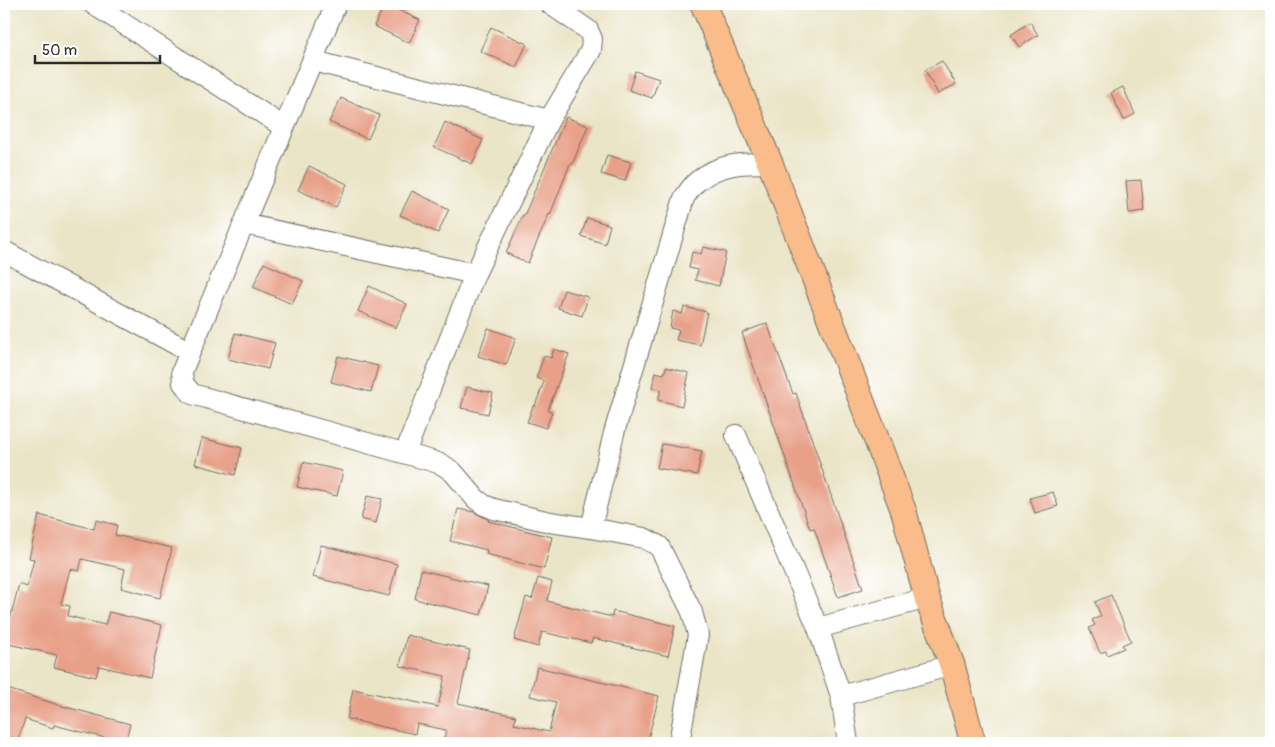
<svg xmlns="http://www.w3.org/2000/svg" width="1275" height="747" viewBox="0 0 1275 747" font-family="Pangolin,sans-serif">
<rect width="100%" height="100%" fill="#fff"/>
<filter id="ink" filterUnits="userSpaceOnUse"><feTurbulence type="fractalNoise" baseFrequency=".02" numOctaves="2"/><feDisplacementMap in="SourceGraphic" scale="10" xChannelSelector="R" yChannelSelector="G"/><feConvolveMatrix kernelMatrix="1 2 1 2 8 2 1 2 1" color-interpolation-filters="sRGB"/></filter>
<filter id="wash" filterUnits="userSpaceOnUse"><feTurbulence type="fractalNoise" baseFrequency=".0096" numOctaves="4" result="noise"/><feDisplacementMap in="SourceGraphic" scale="20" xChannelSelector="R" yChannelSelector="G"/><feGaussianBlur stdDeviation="1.12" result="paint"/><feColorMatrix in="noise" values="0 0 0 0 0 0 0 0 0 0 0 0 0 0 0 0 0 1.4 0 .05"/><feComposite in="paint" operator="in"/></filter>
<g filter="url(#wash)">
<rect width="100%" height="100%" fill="#ebe5c8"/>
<g id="blocks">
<g fill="#e8a089">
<path d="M385,4L420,20L409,43L374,26Z"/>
<path d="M1030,22L1038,35L1019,47L1011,35Z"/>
<path d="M491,27L527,44L516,67L480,51Z"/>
<path d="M942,61L956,84L938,94L925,70Z"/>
<path d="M635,71L659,79L652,98L629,90Z"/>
<path d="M1123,87L1135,114L1124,120L1111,93Z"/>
<path d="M341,98L379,115L368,139L329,122Z"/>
<path d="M566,117L588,126L572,165L570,164L550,215L549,214L528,263L506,253L523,215L524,216Z"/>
<path d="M445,122L483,140L472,164L434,147Z"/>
<path d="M607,155L631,162L625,181L601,174Z"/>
<path d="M309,166L347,184L336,207L298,190Z"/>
<path d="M1141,180L1144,211L1129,213L1126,181Z"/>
<path d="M412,191L449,209L438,233L400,215Z"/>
<path d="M587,218L610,225L605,244L581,236Z"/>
<path d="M703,247L726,252L719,286L695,280L698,270L689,268L692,252L701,254Z"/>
<path d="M264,263L303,281L292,304L253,287Z"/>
<path d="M369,286L407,304L396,328L358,311Z"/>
<path d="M564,290L588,297L582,316L558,308Z"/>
<path d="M684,307L707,312L700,345L676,340L679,330L670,328L673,311L682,314Z"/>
<path d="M767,323L793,394L796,393L863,589L838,597L814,528L810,529L742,333Z"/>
<path d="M488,328L516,338L506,365L478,356Z"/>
<path d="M235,333L275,343L268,369L228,359Z"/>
<path d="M554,349L569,354L548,410L552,412L546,428L527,422L533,406H535L544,381L536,378L544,356L551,358Z"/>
<path d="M338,356L378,366L371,392L331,382Z"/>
<path d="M666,367L689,373L682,406L658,400L661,390L652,388L655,372L664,374Z"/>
<path d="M467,387L493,393L488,414L461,408Z"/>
<path d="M202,438L242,448L235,475L195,464Z"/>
<path d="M662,444L702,451L697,475L657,468Z"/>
<path d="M303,462L343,471L337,496L297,487Z"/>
<path d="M1053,492L1058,506L1035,513L1030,498Z"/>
<path d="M367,496L382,499L376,523L361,519Z"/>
<path d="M458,509L474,512L489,520L488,521L552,537L544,569L486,554L487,550L450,541Z"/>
<path d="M39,515L94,529L96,520L117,525L115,535L172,548L160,598L121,588L125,569L82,559L79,571L70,569L61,604L70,606L68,616L105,625L109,612L162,625L150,678L99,666L96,677L54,667L57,655L4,643L19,584L27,587L34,559L29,558Z"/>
<path d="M321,545L397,564L389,596L313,577Z"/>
<path d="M421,570L488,586L481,615L415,599Z"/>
<path d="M538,578L552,582L547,601L612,617L613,611L675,626L668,656L593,638L591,643L542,632L538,647L514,640L526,597L532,599Z"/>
<path d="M1111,595L1131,641L1122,645L1124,648L1107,655L1106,651L1100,653L1089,628L1095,625L1092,620L1101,616L1095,602Z"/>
<path d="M407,635L470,650L458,703L516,716L514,724L549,732L556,702L530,696L537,667L659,696L647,743H443L446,730L417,724L415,734L347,719L353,689L438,707L445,676L400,666Z"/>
<path d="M4,688L62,706L130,724L125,743L54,725L53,728L25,719L17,743L4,740Z"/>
</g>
</g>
</g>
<g filter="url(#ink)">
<use href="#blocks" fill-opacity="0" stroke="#6e6c62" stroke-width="1"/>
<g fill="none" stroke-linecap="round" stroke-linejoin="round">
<g stroke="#6e6c62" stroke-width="22">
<g id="minor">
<path d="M93,4L284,127"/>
<path d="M336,4L182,371L183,383L192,394L432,461L443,465L453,472L476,499L484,505L494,509L550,522L591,528L644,538L659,546L692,612L698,635L679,743"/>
<path d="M313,61L549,120"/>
<path d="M244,224L475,274"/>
<path d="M4,251L190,352"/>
<path d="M736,435L818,628L841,696L848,743"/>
<path d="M405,453L475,274L549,120L591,50L592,39L588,30L550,4"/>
<path d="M591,528L614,433L684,198C688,192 693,184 699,180C720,163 744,163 770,163"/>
<path d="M818,628L927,598"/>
<path d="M841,696L952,665"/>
</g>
</g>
<g stroke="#6e6c62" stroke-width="27">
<path id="major" d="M703,4L770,163L881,451L904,512L927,598L952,665L973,743"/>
</g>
<use href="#minor" stroke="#fff" stroke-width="20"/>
<use href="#major" stroke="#f9bc8a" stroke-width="25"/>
</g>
</g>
<rect width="1275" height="747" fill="none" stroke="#fff" stroke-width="20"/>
<path d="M35 55v8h125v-8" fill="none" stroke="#2b2b2b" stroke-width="2.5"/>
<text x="42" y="55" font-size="15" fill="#2b2b2b" stroke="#ffffff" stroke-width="4" paint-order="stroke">50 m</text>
</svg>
